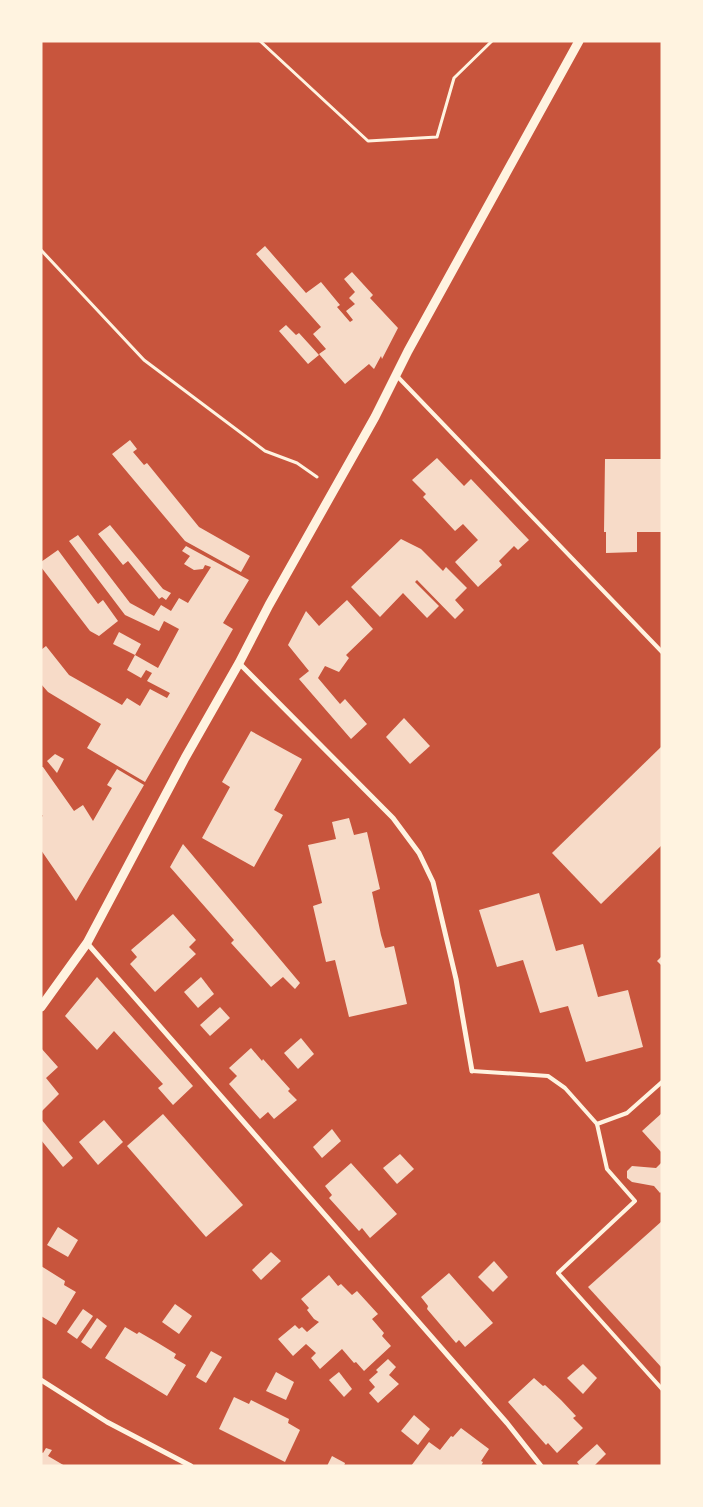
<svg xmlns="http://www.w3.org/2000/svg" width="703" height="1507" viewBox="0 0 703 1507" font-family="'PT Sans',sans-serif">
<rect width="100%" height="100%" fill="#c8553d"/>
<g fill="#f7dbc8">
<path d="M265,246L306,293L321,282L340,305L337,307L350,322L353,320L346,311L355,304L349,298L355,292L344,279L352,272L373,295L370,298L398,328L382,359L381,356L374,369L369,364L345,384L319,354L326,349L313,334L321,327L256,254Z"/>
<path d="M286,325L296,335L299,333L319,355L308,364L279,331Z"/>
<path d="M130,440L137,449L133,452L144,465L147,463L199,527L250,556L241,572L185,541L112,454Z"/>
<path d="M437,458L464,486L471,479L529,540L518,550L514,546L499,561L502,565L478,587L455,562L478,540L463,524L455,531L423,497L426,494L412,480Z"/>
<path d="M605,459H662V532H637V552L606,553V532H604Z"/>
<path d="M110,525L163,589L171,593L166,600L162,597L159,599L128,561L123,565L98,534Z"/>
<path d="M78,535L130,603L154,616L161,605L171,611L179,598L188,603L211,567L205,565L203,569L194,570L184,564L190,556L182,551L186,546L249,580L223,623L233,629L145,782L87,748L101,724L48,692L41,684V650L46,646L69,675L122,705L127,698L140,706L150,689L167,698L170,693L147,681L152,673L146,670L141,678L127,670L135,655L158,668L179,629L164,621L159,631L125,615L69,541Z"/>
<path d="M401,539L421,549L443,571L446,567L467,588L455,600L464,610L455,619L417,580L415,582L439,606L427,618L403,593L380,617L351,587Z"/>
<path d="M58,550L98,604L103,600L118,621L99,636L90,631L41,567V562Z"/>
<path d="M347,600L373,629L346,655L349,658L339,672L325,666L318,678L340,704L345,699L367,724L351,739L299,679L309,671L288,645L306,611L319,626Z"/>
<path d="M119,632L141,644L135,655L113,644Z"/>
<path d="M404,718L430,746L410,764L386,737Z"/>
<path d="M251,731L302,759L274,810L283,815L254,867L202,838L230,787L222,782Z"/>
<path d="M662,746V845L601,904L552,853Z"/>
<path d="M55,754L64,759L57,773L47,761Z"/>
<path d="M41,767H43L74,811L83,805L93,821L112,788L107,785L117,769L144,785L76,901L41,850V817L43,816L41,814Z"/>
<path d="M349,818L354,835L367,832L380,889L372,892L381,935L385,948L394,946L407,1004L349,1017L335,960L326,962L313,906L322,903L308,845L336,839L332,822Z"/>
<path d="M183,844L300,983L295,989L283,977L271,987L231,943L234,940L170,867Z"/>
<path d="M539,893L556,951L583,944L598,997L628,990L643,1047L586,1062L568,1006L540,1013L523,960L497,967L479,910Z"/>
<path d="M173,914L196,940L189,947L196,954L155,992L130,964L137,957L131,950Z"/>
<path d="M662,956V966L657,961Z"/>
<path d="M97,977L193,1086L173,1105L158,1088L163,1084L114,1031L97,1050L65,1016Z"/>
<path d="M201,977L214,994L198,1008L184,992Z"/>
<path d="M220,1007L230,1018L210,1036L200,1025Z"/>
<path d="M301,1038L314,1054L298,1069L284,1053Z"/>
<path d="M41,1048L58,1067L46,1078L59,1094L41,1112Z"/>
<path d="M251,1048L262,1061L263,1059L290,1089L288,1091L297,1100L274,1119L268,1112L260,1119L229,1084L237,1076L229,1068Z"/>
<path d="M662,1113V1153L642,1131Z"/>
<path d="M163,1114L243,1205L206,1237L127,1146Z"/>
<path d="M41,1119L73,1158L63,1167L41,1140Z"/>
<path d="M104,1120L123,1142L98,1165L79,1142Z"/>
<path d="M332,1129L341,1141L322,1158L313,1147Z"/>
<path d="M400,1154L414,1169L397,1184L383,1168Z"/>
<path d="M662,1162V1191L660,1193L654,1186L632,1182L627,1178V1171L632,1166L656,1168Z"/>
<path d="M351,1163L397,1214L370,1238L362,1228L359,1231L329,1198L332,1195L325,1186Z"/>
<path d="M662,1221V1368L588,1287Z"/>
<path d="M58,1227L78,1240L68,1257L47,1245Z"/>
<path d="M271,1252L281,1261L261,1280L252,1270Z"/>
<path d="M494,1261L508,1277L493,1292L478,1277Z"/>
<path d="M41,1266L65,1281L64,1285L76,1292L56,1325L41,1316Z"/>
<path d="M449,1273L493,1323L465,1347L459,1340L456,1343L427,1309L428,1306L421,1297Z"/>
<path d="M329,1275L338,1286L341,1284L352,1295L357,1291L378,1314L372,1319L384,1333L382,1336L391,1346L364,1371L356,1362L354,1363L342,1349L320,1369L311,1358L316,1353L306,1344L293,1356L278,1339L295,1325L299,1329L302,1327L307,1332L319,1322L314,1319L307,1310L309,1308L301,1299Z"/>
<path d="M175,1304L192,1316L179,1334L162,1322Z"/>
<path d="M83,1309L93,1316L77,1339L67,1332Z"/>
<path d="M97,1318L107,1326L91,1349L81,1342Z"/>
<path d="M125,1327L137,1334L139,1332L158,1343L176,1354L174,1358L186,1365L167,1396L105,1358Z"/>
<path d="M211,1351L222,1357L206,1383L196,1377Z"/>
<path d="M388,1359L396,1367L389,1375L399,1384L378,1403L369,1393L375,1387L369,1380L378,1372L376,1370Z"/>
<path d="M583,1364L597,1378L583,1394L567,1378Z"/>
<path d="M276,1372L294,1382L286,1400L266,1391Z"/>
<path d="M339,1372L352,1389L344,1397L329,1380Z"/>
<path d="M534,1378L543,1386L545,1385L561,1400L576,1416L573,1418L583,1428L557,1453L548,1443L546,1445L508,1402Z"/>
<path d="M234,1397L249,1404L251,1400L289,1419L288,1423L300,1430L285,1462L219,1429Z"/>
<path d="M414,1415L430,1429L418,1445L401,1431Z"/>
<path d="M461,1428L489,1449L481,1461L483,1462L481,1466H411L429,1442L440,1450L451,1436L453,1437Z"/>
<path d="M597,1444L606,1454L594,1466H580L577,1462Z"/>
<path d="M46,1448L52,1450L48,1456L65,1466H41V1452L43,1453Z"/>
<path d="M332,1456L345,1463L344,1466H327Z"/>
</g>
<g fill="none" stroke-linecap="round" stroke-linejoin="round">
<g stroke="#fff3e0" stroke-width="3">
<path d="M260,41L368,141L437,137L454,78L492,41"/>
<path d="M41,250L144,360L265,451L297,463L317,477"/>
</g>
<g stroke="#fff3e0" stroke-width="4">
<path d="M396,375L662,652"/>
<path d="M472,1071L548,1076L565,1088L597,1124L607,1169L635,1201L558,1273L662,1389"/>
<path d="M597,1124L627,1113L662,1082"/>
</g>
<g stroke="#fff3e0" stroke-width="5">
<path d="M239,663L393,818L419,853L433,882L456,979L472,1071"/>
<path d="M87,943L507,1423L541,1466"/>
<path d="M41,1380L107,1422L191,1466"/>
</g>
<path stroke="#fff3e0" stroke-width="9" d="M41,1007L87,943L185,758L239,663L269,605L375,417L408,351L579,41"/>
</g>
<rect width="703" height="1507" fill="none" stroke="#fff3e0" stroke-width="85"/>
</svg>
